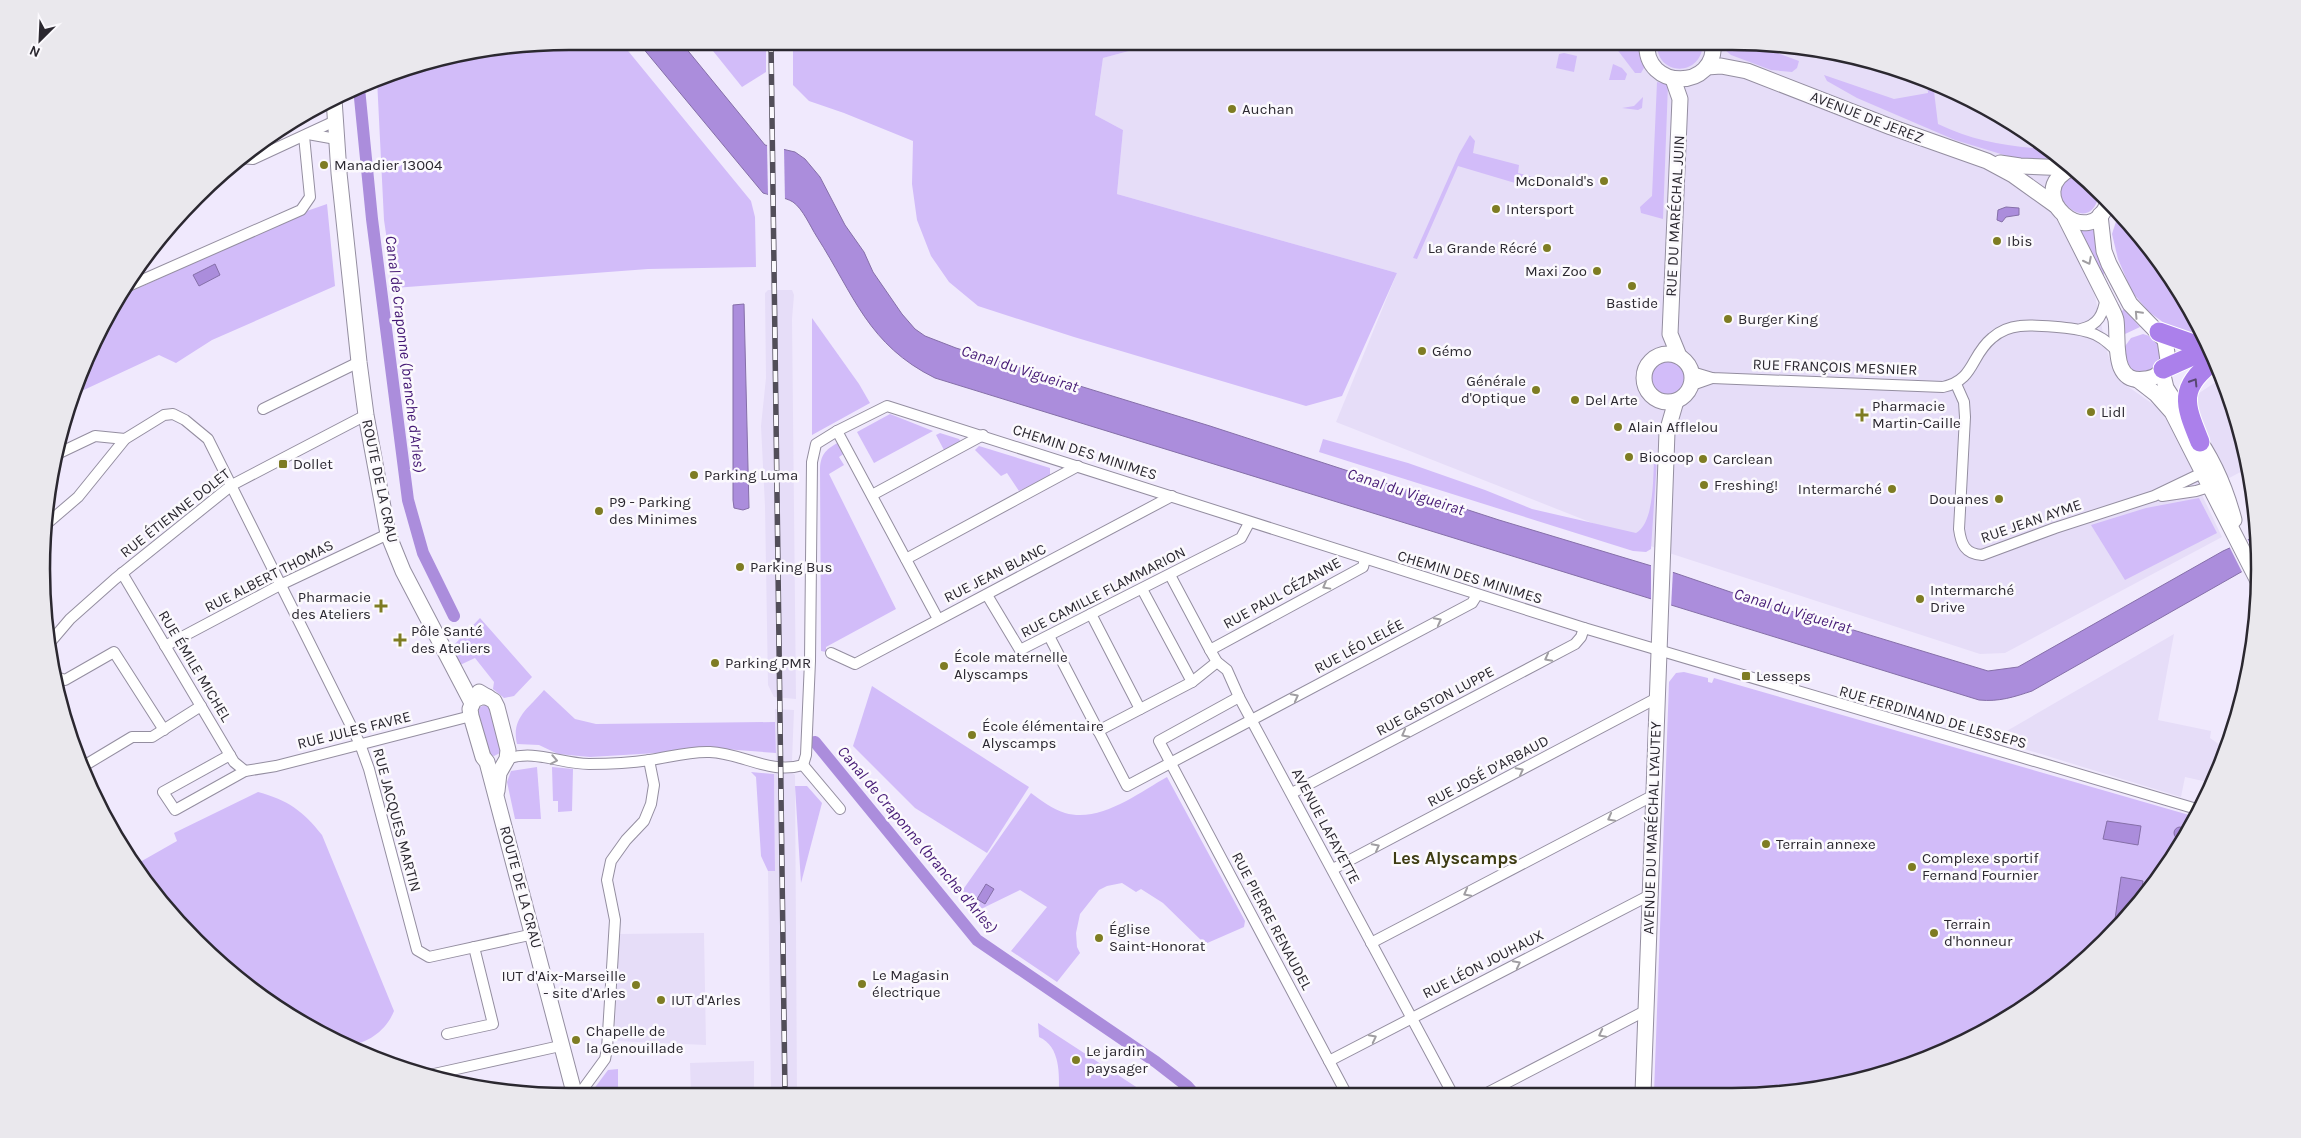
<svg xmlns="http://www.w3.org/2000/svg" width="2301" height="1138" viewBox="0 0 2301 1138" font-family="Karla,sans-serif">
<rect width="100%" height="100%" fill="#f0e9fd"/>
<g fill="#e6ddf8">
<path d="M1132,42H1766L1868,59L1965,96L2053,150L2063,160L2046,201L2064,219L2095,296L2108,355L2120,381L2167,414L2222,378L2232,399L2248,468L2201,493L2222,537L2005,653L1980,654L1666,552L1336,422L1397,273L1117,194L1123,130L1095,115L1103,58L1129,51Z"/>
<path d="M768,290H792L794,295L792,319L796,699L774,697L768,685L765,506L761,426L766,378L765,293Z"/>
<path d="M2174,634L2158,720L2211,731L2210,738L2220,745L2212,783L2185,777L2181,797L2008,744L2005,732Z"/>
<path d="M775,709L794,710L792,761H776Z"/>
<path d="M776,772L792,773L795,775L797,1095H771L768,871L775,870L774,774Z"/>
<path d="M704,933L706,1045L615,1041L616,958L619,934Z"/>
<path d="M754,1061V1095H691L690,1063Z"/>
</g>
<g fill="#d2bcf9">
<path d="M569,41H620L751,201L755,217L756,267L648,269L394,288L384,220L377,79C439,51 502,48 569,41Z"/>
<path d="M705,41H766V72L742,87Z"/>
<path d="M793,41L1132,42L1129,51L1103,58L1095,115L1123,130L1117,194L1397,273L1342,396L1306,406L1074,337L978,306L949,282L931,256L917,220L912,184L913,141L844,113L809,101L793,85Z"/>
<path d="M1657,42H1703C1703,78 1655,77 1657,42Z"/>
<path d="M1722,42H1748L1799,61L1797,68L1792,72L1771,70L1731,55L1725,50Z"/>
<path d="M1616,44L1634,48L1645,54V66L1641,73H1635L1616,48Z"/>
<path d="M1564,53L1577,56L1574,72L1556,68L1559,54Z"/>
<path d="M1613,64L1622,68L1627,74L1625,80H1609Z"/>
<path d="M1824,75L1894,99L1928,93L1927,81L1933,83L1938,124C1970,139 1998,145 2033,148V142H2040L2062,159L2014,158L1955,140L1857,98L1827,81Z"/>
<path d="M1657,82L1668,84L1663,219L1641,213L1640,207L1652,196Z"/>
<path d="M1643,97L1642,108L1638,110L1622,108L1634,106Z"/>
<path d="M1470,135L1475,141L1473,153L1519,165L1518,173L1542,179L1539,190L1458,166L1417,259L1413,258L1459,154Z"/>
<path d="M2079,175L2099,195C2089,243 2031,183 2079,175Z"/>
<path d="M327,204L335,286L212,340L176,363L159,355L73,395L81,367L117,298L304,212Z"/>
<path d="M2119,212L2129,221L2189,305L2204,337L2171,328L2149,312L2132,292L2118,259L2112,234Z"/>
<path d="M2097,226L2104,269V275H2102L2079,231L2081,229Z"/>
<path d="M2124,309L2140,327L2125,334L2120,313Z"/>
<path d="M812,318L859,384L870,403L812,435Z"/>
<path d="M2143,334L2156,338L2161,343L2162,364L2145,376L2127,368L2123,349L2131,338Z"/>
<circle cx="1668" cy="378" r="17"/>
<path d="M890,414L933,431L874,463L857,432Z"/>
<path d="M940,433L959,439L961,442L944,450L936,435Z"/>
<path d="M1323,439L1408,463L1485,490L1532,509L1636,533C1654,523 1653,480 1654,460L1657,459L1651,549L1646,552L1633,551L1319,452Z"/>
<path d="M839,442L845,453L839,457L844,465L829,474L896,609L826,647V652L821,651L820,468C821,453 827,449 839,442Z"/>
<path d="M979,446L1050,468V476L1019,491L1007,473L1001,476L975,450Z"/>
<path d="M2199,498L2217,533L2125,580L2091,525L2146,508Z"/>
<path d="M480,618L532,677L514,696L504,698L493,689L494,682L475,658L460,665L451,648Z"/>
<path d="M1684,672L1708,678V682L1712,683L1714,678L2196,817L2129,917L2025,1008L1934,1057L1801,1092L1654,1093L1669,682L1676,673Z"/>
<path d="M872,686L1029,787L987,853L915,808L853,746Z"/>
<path d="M544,690L575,719L596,724L775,722L776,753L724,749L590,757L558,754L539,745L517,744C511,718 528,709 544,690Z"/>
<path d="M488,704L492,707L502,747L500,753L494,756L491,755L487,750L478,711L480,707Z"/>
<path d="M537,767L541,819H515L507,782L511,771Z"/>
<path d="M552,767L573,769L572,811L558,812V801H553Z"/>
<path d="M751,772L774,774L775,871H768L761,856L756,777Z"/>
<path d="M1167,777L1245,921L1244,927L1205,944L1163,903L1141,889L1136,892L1122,883L1107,886L1099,890L1080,914L1076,933L1077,947L1080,953L1057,982L1011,951L1047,907L1020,890L981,909L962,891L1031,793C1042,801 1052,809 1065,813C1101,823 1138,793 1167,777Z"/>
<path d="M795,786H807L822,803L801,883Z"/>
<path d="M258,792C288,800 303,811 322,835L394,1011C385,1034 358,1052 333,1041C320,1035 308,1026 296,1019L297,1012L256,992L196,942L133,866L177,841L174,833Z"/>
<path d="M1038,1023L1147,1094H1059C1059,1074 1061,1047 1039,1037Z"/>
<path d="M618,1069V1092L612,1095H595L593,1090L608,1070Z"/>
</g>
<g fill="#ab8ddc" stroke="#856fa8">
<path d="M637,41H680L765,145L795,152L805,159L820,177L845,225L864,252L873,272L902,314L915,329L925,336L956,348L1210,426L1499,520L1675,573L1748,598L1988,671L2018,667L2223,551L2256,536L2257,563L2032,691C2014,697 1999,702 1979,700L935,378C868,345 854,295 817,237C810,226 803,209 793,202C785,197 772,196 763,193Z"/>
<path d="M2006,207L2019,208V215L2006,217L2002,222L1997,220L1998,210Z"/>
<path d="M215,264L220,275L199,286L193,275Z"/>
<path d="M744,304L749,508L743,510L734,508L733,500V305Z"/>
<path d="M2107,821L2141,826L2138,845L2103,839Z"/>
<circle cx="2180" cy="833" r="6"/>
<path d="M2121,877L2143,881L2140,901L2124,921L2115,919Z"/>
<path d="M986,884L994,889L985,904L977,899Z"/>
</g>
<g fill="#f0e9fd">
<path d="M767,143L784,148L785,202L768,197Z"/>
<path d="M2247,538L2257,558V566L2243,574L2229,546Z"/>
<path d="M1651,563L1673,570L1671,608L1651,601Z"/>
</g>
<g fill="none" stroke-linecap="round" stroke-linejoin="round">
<g stroke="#ab8ddc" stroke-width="12">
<path d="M359,88L372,219L408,500L423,553L454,616"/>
<path d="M815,742L977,940L1156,1062L1187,1086L1194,1094"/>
</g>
<g stroke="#948ea0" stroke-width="12">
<g id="street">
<path d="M308,134L336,139"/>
<path d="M239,158L253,159L335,121"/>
<path d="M124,288L301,210L310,197L304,136"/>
<path d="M2081,329C2099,325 2103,314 2106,297"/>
<path d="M1692,372L1712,378L1943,387C1975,380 1970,356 1992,338C2000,331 2009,327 2020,326C2033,324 2076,328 2088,332C2100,335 2108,343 2117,351"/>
<path d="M1956,384L1964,402L1965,417L1959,529C1961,544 1965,554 1982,555L2055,528L2154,496L2202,473"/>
<path d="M1692,385L1712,378"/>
<path d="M263,409L359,362"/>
<path d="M837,431L938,619"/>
<path d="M55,455L95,436L125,439"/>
<path d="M872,495L983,435"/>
<path d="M2162,496L2196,491L2209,487"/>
<path d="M43,527L78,497L125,439L164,415L173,414L185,420L208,439L360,744L369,769L417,950L429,957L534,934"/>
<path d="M906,559L1078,466"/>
<path d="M122,573L234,762L245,771"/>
<path d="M1170,575L1210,650L1217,662L1227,670L1239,697L1452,1093"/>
<path d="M1142,589L1192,682"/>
<path d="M987,595L1020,650L1241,538L1249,523"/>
<path d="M1091,614L1140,709"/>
<path d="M1049,636L1127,786L1472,603L1477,595"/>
<path d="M47,646L70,619L115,579L232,485L366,415"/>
<path d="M165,646L280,585L388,534"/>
<path d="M1210,650L1363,567L1365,559"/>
<path d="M831,653L855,664L1172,496"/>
<path d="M53,676L65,680L114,652L164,730"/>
<path d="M1239,697L1159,741L1346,1093"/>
<path d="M1098,731L1192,682L1217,662"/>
<path d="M230,755L163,792L175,810L245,771L276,766L471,716"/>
<path d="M507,759C534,749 561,764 589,764C609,764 630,763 650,760C670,757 690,751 710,752C742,753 770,775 803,765"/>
<path d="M803,765L806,755L810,661L812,462L816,444L837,431L887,406L1584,628L2200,810"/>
<path d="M803,765L840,809"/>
<path d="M82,767L132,737H152L201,706"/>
<path d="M1292,793L1575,644L1581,637L1584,628"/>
<path d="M1333,869L1657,698"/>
<path d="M1371,943L1654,795"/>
<path d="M447,1034L493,1024L474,947"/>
<path d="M1329,1061L1650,895"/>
<path d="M425,1076L560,1046"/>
<path d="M1487,1093L1645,1011"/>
<path d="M578,1096L605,1059L607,1049L615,920L607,880L611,861L626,840L644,821L651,804L654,785L649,760"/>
</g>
</g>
<g stroke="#948ea0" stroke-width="17">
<g id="secondary">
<path d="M1647,42C1643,91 1718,91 1713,42"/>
<path d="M1707,67L1721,66L1747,71L1891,127L1987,161L2013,175L2055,205"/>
<path d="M1673,79L1680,99L1670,334L1679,356"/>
<path d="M334,99L339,173L359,362L366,415L388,534L403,571L472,703"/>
<path d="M2000,163L2020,166L2070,168"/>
<path d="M2072,168C2019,193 2091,255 2108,202"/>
<path d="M2065,217L2110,306C2112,310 2115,315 2116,320C2119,341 2110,385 2146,379C2158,378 2163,370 2168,360L2165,340L2130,304L2109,264L2104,251L2100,215"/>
<circle cx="1668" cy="378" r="24"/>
<path d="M2162,371L2166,388L2179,408"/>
<path d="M2138,380L2156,394L2172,412L2258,581"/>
<path d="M2193,432C2212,457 2226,490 2234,520"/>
<path d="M479,692L494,701L497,707L508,750L507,759L499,773L497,791"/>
<path d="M488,697H481L474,700L470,709L471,716L483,757L487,762L575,1096"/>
<path d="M1643,1093L1667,432L1676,401"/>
</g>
</g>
<g stroke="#fff" stroke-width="21">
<g id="highway">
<path d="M2159,332L2199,346H2208"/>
<path d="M2163,369L2199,353H2211"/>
<path d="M2200,442C2185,405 2177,388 2214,361"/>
</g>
</g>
<use href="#street" stroke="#fff" stroke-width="10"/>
<use href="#secondary" stroke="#fff" stroke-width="15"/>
<use href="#highway" stroke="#ab80eb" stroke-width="19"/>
<g stroke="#524e59" stroke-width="5.5">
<path id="rail" d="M771,41L785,1095"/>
</g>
<use href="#rail" stroke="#fbf9fd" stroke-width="4" stroke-dasharray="11" stroke-linecap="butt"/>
</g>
<defs><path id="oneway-chevron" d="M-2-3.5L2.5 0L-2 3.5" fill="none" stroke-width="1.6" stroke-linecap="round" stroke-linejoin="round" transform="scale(1.25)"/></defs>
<g stroke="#a09ea2">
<use href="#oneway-chevron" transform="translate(2088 261) rotate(63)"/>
<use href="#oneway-chevron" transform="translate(2138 314) rotate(-133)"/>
<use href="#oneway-chevron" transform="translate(1326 586) rotate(151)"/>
<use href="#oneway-chevron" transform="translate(1438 621) rotate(-28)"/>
<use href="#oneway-chevron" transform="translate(1548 658) rotate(152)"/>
<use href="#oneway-chevron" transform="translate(1295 697) rotate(-28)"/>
<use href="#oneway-chevron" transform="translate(1405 734) rotate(152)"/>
<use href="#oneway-chevron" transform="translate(554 760) rotate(11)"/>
<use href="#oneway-chevron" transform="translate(1520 771) rotate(-28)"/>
<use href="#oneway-chevron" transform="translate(1611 818) rotate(152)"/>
<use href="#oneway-chevron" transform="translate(1376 847) rotate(-28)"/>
<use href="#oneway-chevron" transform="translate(1467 893) rotate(152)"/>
<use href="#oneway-chevron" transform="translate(1517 964) rotate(-27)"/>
<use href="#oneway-chevron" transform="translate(1602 1034) rotate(153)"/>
<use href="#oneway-chevron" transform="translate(1373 1038) rotate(-27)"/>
</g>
<use stroke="#584771" href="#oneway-chevron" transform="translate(2194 382) rotate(-58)"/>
<g fill="#7e7c23" stroke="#fbf9fd" stroke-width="2">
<circle cx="1232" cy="109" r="5"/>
<circle cx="324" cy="165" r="5"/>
<circle cx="1604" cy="181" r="5"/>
<circle cx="1496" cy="209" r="5"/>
<circle cx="1997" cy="241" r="5"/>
<circle cx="1547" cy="248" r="5"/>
<circle cx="1597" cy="271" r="5"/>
<circle cx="1632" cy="286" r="5"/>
<circle cx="1728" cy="319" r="5"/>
<circle cx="1422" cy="351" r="5"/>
<circle cx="1536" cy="390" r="5"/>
<circle cx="1575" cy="400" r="5"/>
<circle cx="2091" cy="412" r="5"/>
<path d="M1859.5 407.5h5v5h5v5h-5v5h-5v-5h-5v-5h5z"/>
<circle cx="1618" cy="427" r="5"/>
<circle cx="1629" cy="457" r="5"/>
<circle cx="1703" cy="459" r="5"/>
<rect x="278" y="459" width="10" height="10" rx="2.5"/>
<circle cx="694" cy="475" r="5"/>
<circle cx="1704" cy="485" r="5"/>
<circle cx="1892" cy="489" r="5"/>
<circle cx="1999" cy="499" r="5"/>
<circle cx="599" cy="511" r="5"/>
<circle cx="740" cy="567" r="5"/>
<circle cx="1920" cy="599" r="5"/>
<path d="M378.5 598.5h5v5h5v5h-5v5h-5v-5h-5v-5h5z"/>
<path d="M397.5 632.5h5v5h5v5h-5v5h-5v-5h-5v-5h5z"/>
<circle cx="715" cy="663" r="5"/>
<circle cx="944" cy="666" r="5"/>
<rect x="1741" y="671" width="10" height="10" rx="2.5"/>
<circle cx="972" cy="735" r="5"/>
<circle cx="1766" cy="844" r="5"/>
<circle cx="1912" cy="867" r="5"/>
<circle cx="1934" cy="933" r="5"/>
<circle cx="1099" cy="938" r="5"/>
<circle cx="862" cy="984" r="5"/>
<circle cx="636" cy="985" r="5"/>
<circle cx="661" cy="1000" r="5"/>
<circle cx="576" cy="1040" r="5"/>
<circle cx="1076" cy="1060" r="5"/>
</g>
<g text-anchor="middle" stroke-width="5" stroke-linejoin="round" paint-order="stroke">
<g font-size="15" fill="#2b2830" stroke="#fbf9fd" text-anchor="start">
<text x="1242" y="114">Auchan</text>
<text x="334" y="170">Manadier 13004</text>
<text x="1594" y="186" text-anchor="end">McDonald's</text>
<text x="1506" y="214">Intersport</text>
<text x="2007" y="246">Ibis</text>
<text x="1537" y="253" text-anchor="end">La Grande Récré</text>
<text x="1587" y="276" text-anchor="end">Maxi Zoo</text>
<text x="1632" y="308" text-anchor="middle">Bastide</text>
<text x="1738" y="324">Burger King</text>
<text x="1432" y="356">Gémo</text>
<text x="1526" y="386" text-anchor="end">Générale<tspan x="1526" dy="17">d'Optique</tspan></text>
<text x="1585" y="405">Del Arte</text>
<text x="1872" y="411">Pharmacie<tspan x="1872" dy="17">Martin-Caille</tspan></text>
<text x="2101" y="417">Lidl</text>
<text x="1628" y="432">Alain Afflelou</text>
<text x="1639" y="462">Biocoop</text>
<text x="1713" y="464">Carclean</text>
<text x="293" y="469">Dollet</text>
<text x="704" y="480">Parking Luma</text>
<text x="1714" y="490">Freshing!</text>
<text x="1882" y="494" text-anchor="end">Intermarché</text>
<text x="1989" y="504" text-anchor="end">Douanes</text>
<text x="609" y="507">P9 - Parking<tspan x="609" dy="17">des Minimes</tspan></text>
<text x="750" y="572">Parking Bus</text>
<text x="1930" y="595">Intermarché<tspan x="1930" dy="17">Drive</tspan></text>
<text x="371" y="602" text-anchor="end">Pharmacie<tspan x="371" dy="17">des Ateliers</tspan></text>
<text x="411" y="636">Pôle Santé<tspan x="411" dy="17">des Ateliers</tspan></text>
<text x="954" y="662">École maternelle<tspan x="954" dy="17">Alyscamps</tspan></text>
<text x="725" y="668">Parking PMR</text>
<text x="1756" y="681">Lesseps</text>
<text x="982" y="731">École élémentaire<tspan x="982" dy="17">Alyscamps</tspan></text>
<text x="1776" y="849">Terrain annexe</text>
<text x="1922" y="863">Complexe sportif<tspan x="1922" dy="17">Fernand Fournier</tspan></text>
<text x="1944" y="929">Terrain<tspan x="1944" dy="17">d'honneur</tspan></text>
<text x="1109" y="934">Église<tspan x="1109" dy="17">Saint-Honorat</tspan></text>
<text x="872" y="980">Le Magasin<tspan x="872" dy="17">électrique</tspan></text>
<text x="626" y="981" text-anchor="end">IUT d'Aix-Marseille<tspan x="626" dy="17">- site d'Arles</tspan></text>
<text x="671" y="1005">IUT d'Arles</text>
<text x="586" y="1036">Chapelle de<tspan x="586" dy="17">la Genouillade</tspan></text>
<text x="1086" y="1056">Le jardin<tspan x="1086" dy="17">paysager</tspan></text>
</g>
<g font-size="15" fill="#2b2830" stroke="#fbf9fd">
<text transform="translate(1867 117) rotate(21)" y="5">AVENUE DE JEREZ</text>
<text transform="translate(1675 216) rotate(-87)" y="5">RUE DU MARÉCHAL JUIN</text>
<text transform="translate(1835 367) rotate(2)" y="5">RUE FRANÇOIS MESNIER</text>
<text transform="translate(1085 452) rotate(18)" y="5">CHEMIN DES MINIMES</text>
<text transform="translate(380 481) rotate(78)" y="5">ROUTE DE LA CRAU</text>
<text transform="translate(175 513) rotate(-38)" y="5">RUE ÉTIENNE DOLET</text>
<text transform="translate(2031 521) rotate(-19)" y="5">RUE JEAN AYME</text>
<text transform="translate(995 573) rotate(-27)" y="5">RUE JEAN BLANC</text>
<text transform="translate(269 576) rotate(-27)" y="5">RUE ALBERT THOMAS</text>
<text transform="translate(1470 577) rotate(17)" y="5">CHEMIN DES MINIMES</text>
<text transform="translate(1103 592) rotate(-27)" y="5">RUE CAMILLE FLAMMARION</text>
<text transform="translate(1282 593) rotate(-29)" y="5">RUE PAUL CÉZANNE</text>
<text transform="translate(1359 646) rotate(-28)" y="5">RUE LÉO LELÉE</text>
<text transform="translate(195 666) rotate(59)" y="5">RUE ÉMILE MICHEL</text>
<text transform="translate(1435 701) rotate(-28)" y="5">RUE GASTON LUPPE</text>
<text transform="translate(1933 717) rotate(16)" y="5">RUE FERDINAND DE LESSEPS</text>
<text transform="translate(354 730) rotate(-14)" y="5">RUE JULES FAVRE</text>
<text transform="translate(1488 771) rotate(-28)" y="5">RUE JOSÉ D'ARBAUD</text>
<text transform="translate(397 820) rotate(75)" y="5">RUE JACQUES MARTIN</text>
<text transform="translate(1326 826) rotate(62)" y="5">AVENUE LAFAYETTE</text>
<text transform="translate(1652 828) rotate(-88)" y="5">AVENUE DU MARÉCHAL LYAUTEY</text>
<text transform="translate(521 887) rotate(75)" y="5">ROUTE DE LA CRAU</text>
<text transform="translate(1272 921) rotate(62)" y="5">RUE PIERRE RENAUDEL</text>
<text transform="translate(1483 964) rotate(-27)" y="5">RUE LÉON JOUHAUX</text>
</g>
<g font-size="16" font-style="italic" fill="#451975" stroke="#fbf9fd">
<text transform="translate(406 354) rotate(83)" y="6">Canal de Craponne (branche d'Arles)</text>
<text transform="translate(1020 368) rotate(18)" y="6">Canal du Vigueirat</text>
<text transform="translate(1406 491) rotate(18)" y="6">Canal du Vigueirat</text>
<text transform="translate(1793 610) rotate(17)" y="6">Canal du Vigueirat</text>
<text transform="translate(918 839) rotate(50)" y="6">Canal de Craponne (branche d'Arles)</text>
</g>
<g font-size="18" font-weight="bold" fill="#3e3c13" stroke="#fbf9fd">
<text x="1455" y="864">Les Alyscamps</text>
</g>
</g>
<path d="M0 0H2301V1138H0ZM569 50H1732A519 519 0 0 1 2251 569V569A519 519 0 0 1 1732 1088H569A519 519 0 0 1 50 569V569A519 519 0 0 1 569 50Z" fill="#eae8ed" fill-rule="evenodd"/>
<path fill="none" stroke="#2b2830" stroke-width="2.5" d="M569 50H1732A519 519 0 0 1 2251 569V569A519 519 0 0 1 1732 1088H569A519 519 0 0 1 50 569V569A519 519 0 0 1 569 50Z"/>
<g transform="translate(40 40) rotate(204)" stroke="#fbf9fd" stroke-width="4" paint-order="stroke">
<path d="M0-4L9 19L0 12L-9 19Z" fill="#2b2830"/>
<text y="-8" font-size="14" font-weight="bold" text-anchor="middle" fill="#2b2830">N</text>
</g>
</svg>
